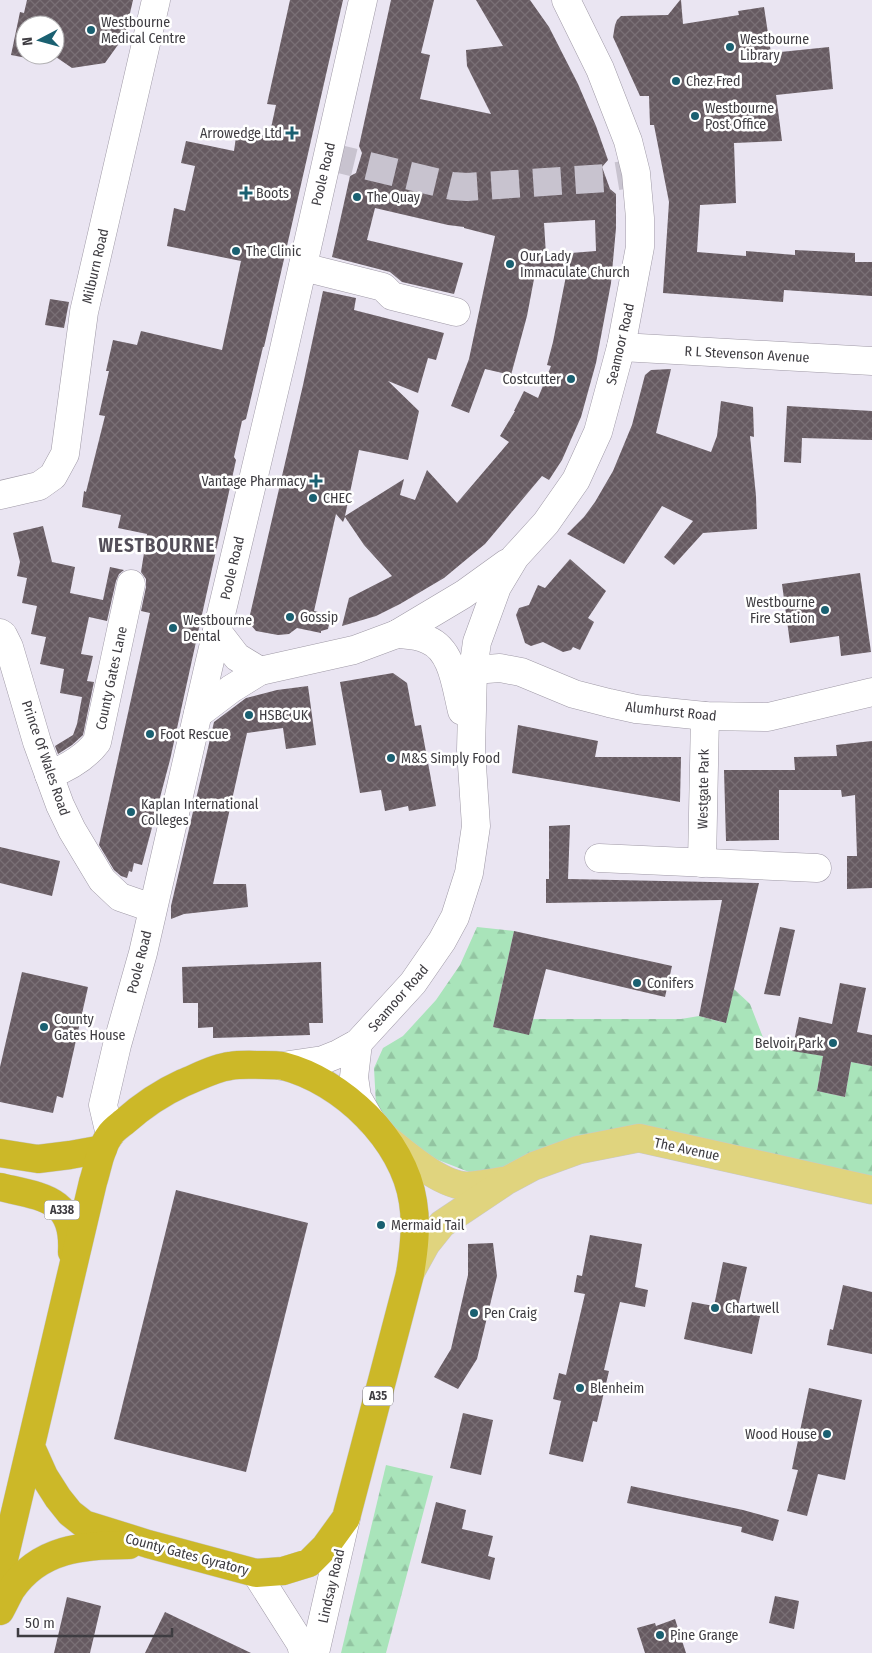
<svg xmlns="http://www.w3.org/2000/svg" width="872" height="1653" viewBox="0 0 872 1653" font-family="'Fira Sans Condensed',sans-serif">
<defs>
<pattern id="forest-firs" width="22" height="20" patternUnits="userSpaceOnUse" patternTransform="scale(1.25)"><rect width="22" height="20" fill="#a9e4ba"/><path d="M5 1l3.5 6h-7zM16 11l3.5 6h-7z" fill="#92c4a1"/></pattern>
<pattern id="building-cross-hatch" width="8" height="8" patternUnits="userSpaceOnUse" patternTransform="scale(1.25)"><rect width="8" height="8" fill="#665a61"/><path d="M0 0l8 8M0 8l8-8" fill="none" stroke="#796f75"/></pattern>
</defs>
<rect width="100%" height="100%" fill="#eae5f2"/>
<g fill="url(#forest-firs)">
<path d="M477,927L514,931L493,1027L529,1034L533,1019H681L699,1016L725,1023L734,989L750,1004L766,1045L823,1056L817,1091L845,1097L851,1062L872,1066V1190L639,1138L534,1166L469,1172L428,1156L396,1137L376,1105L374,1068L383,1048L403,1036L436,1000L460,965Z"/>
<path d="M386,1465L433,1476L386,1653H341Z"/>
</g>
<g fill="url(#building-cross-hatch)" fill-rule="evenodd">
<path d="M27,0H133L125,35L105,63L72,68L53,55H55V25H25V55H37V60L11,55L20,12L24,13Z"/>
<path d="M290,0H343L264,347H263L246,419L242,421L234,457L236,460L170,760L142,865L134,863L132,872L129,871L127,878L121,876L114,870L99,845L150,613L141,611L146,587V579L141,572L147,534L118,528L121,515L82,507L84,491L86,492L105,416L99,415L109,371H106L113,340L137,345L141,331L222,350L241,261L167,246L174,208L185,211L195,166L181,163L186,141L234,151L237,130L269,137L276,105L267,104Z"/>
<path d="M391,0H434L421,53L430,55L420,99L491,114L467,66L466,50L503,46L476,0H530L549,27L578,84L596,126L608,160L602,167L610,189L616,194V228L611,283L596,363L581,417L562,460L549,480L542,476L485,544L444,578L400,604L376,616L342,626L349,598L392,576L364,545L345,517L343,522L336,514L314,611L331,615L328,629L321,631V633L297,628L289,634L278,635L256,631L250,624L249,619L303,385L323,291L356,298L354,310L444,333L436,360L428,358L418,393L388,381L419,411L408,460L359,450L345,516L404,479L400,495L415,500L427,470L457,503L509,442L500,436L515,411H514L524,391L538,398L551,366L547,365L553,342L566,276L534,279L527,316L511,375L485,369L469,413L451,406L469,359L495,236L464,228V227L448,225L375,208L367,240L463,263L454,294L402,282L390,272L332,257L350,176L356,173L362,153L359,146ZM595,220L596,251L546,255L544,223Z"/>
<path d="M680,0H681L683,24L739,15L738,11L764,7L771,53L829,47L833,89L776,95L782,141L734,143L736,203L700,205L697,252L746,256V251L795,255V250L855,253V262H872V296L784,290L783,302L663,293L669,202L654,125H650L649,96H640L613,37L615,25L617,20L621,16L668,15Z"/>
<path d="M50,299L69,302L64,328L45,325Z"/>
<path d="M671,369L656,433L711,452L717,436L721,401L753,407L754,437L750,436L756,496L757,529L703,533L674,565L664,557L693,521L662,506L624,564L567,534L584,517L595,502L613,471L632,425L645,375L651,370Z"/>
<path d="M787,406L872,411V440L802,438L801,463L784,462Z"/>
<path d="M43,526L52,562L75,567L70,593L103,600L110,567L124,570L119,574L116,581L107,621L89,617L81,654L93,656L87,681L94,682L83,735L72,745L58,754L55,746L73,735L77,724L82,697L60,693L64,669L40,664L46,637L31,634L37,606L22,603L27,578L17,576L20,562L13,533Z"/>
<path d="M570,559L606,591L588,618L594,622L580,650L573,647L571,650L563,652L543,642L531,646L525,643L516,615L519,608L529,605L538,585L545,588Z"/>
<path d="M860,573L871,652L841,656L839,636L790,643L782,584Z"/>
<path d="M393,673L407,683L415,726L421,725L436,806L409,811L408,806L385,811L381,790L360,793L340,682Z"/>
<path d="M308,686L316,745L286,749L283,728L247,733L213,884H246L248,907L184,914L171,919V906L214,722L246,698L277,690Z"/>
<path d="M518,725L598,741L595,757H681L680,802L512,773Z"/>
<path d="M872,741V888L847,889V856H857L855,795L842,797L841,790H779V840L726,841L724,770H795L794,757L837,756L836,745Z"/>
<path d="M570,825L568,879L759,883L726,1023L699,1016L722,900L546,903V879H549V826Z"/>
<path d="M0,847L60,861L52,896L0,883Z"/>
<path d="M780,927L795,930L780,996L764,994Z"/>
<path d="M514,931L672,966L665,997L546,969L529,1035L493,1027Z"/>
<path d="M321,962L323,1023H309L310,1035L213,1038V1027L198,1028V1003H183L182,967Z"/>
<path d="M22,972L88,987L63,1098L57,1096L53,1113L0,1102V1067Z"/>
<path d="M840,983L866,988L857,1032L872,1035V1066L851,1062L845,1097L817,1091L823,1056L792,1051L799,1017L832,1024Z"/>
<path d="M176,1190L308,1223L246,1472L114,1439Z"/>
<path d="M590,1235L642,1244L635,1287L648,1290L645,1307L620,1302L604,1370L609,1371L597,1422L593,1421L583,1462L549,1454L561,1401L553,1399L559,1373L566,1375L585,1294L574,1292L577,1275L582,1276Z"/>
<path d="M493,1243L497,1276L477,1359L458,1389L434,1377L451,1349L468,1275V1244Z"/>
<path d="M723,1262L747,1267L737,1311L760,1316L752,1354L684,1339L692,1302L714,1306Z"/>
<path d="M843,1285L872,1292V1354L827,1345L830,1329L833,1330Z"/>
<path d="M809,1388L862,1400L845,1480L818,1474L807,1516L787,1511L798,1470L792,1469Z"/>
<path d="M463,1413L493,1420L481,1475L450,1468Z"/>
<path d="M631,1486L743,1510L779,1520L773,1541L741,1532L742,1527L627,1503Z"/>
<path d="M436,1502L466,1510L462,1529L493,1536L488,1556L495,1558L490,1580L421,1563Z"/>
<path d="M775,1596L799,1601L794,1629L769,1623Z"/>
<path d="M67,1597L101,1606L90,1653H54Z"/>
<path d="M165,1612L251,1653H145Z"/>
<path d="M675,1619L686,1653H645L637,1628L655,1623L656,1626Z"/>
</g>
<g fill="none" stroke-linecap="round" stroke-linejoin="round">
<path stroke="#c8c3cf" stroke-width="28" stroke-dasharray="28 14" stroke-linecap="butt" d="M327,156L452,186L467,187L606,178L636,173"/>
<g stroke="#9f99a6" stroke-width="29">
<g id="minor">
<path d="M303,267L383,287L392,296L456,312"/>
<path d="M621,347L872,361"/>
<path d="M0,495L39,486L53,476L65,454L84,312L156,0"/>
<path d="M217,631L237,657L260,671"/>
<path d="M0,633L3,635L9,647L37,742L60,805L72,830L102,880L120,897L152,908"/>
<path d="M397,634C408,635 418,635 428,640C453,650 456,688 462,711"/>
<path d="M473,670L500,668L521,672L574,694L609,703L636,709L705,716L768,717L872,692"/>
<path d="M198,714L231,689L260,671L354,650L397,634L464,594L507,563"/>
<path d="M49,775C67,768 85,758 97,742L131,584"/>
<path d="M599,858L817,868"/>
<path d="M702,863L705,716"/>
<path d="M358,1043L354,1077L357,1097L371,1121"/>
<path d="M282,1066L323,1060L338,1054L358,1043L413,983L442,941L455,917L469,873L476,826L471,750L473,670L477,642L497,587L515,557L546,523L576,480L598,432L621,347L640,247V218L636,173L628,141L600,69L566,0"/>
<path d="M110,1135L103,1105L117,1045L143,953L208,669L282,358L363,0"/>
<path d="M256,1573L301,1644L303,1653"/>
<path d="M315,1653L346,1518"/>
</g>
</g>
<g stroke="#c9c8ca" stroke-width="29">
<g id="major">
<path d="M388,1140C408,1156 442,1186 468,1186C479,1185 491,1183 502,1181"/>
<path d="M410,1273L426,1244L442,1224L506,1181L534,1166L578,1150L639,1138L872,1190"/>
</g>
</g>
<g stroke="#c9c8ca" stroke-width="29">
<g id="highway">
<path d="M0,1153L38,1159L70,1155L103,1149"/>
<path d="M0,1187C43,1197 75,1198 72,1252"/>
<path d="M0,1576L93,1182C98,1167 100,1148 110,1135C113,1130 119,1126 124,1122C142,1106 161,1093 183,1083C198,1077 214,1068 230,1066C241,1064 253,1065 264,1065C270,1065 277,1065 283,1066C342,1081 404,1140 413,1202C417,1226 414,1250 410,1274L346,1518L325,1547L309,1563L283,1571L256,1573L148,1544L84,1524L70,1513L58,1498L44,1476L31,1447"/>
<path d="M0,1611C4,1604 7,1597 11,1590C39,1548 84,1545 129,1545"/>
</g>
</g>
<use href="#minor" stroke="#fff" stroke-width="28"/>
<use href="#major" stroke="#e0d47e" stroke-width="28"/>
<use href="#highway" stroke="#ccb828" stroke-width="28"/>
</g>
<g fill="#1a6071" stroke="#fff" stroke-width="2">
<circle cx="91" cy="30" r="5"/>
<circle cx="730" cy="47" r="5"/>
<circle cx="676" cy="81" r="5"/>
<circle cx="695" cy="116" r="5"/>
<path d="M289.5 125.5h5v5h5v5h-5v5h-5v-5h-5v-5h5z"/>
<path d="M243.5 185.5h5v5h5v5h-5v5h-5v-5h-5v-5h5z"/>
<circle cx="357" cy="197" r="5"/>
<circle cx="236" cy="251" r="5"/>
<circle cx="510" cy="264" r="5"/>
<circle cx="571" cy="379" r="5"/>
<path d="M313.5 473.5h5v5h5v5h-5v5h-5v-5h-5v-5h5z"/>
<circle cx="313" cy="498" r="5"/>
<circle cx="825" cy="610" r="5"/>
<circle cx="290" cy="617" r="5"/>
<circle cx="173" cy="628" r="5"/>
<circle cx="249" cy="715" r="5"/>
<circle cx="150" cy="734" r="5"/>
<circle cx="391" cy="758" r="5"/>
<circle cx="131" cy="812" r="5"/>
<circle cx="637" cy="983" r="5"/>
<circle cx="44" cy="1027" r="5"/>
<circle cx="833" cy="1043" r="5"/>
<circle cx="381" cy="1225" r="5"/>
<circle cx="715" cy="1308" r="5"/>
<circle cx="474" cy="1313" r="5"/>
<circle cx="580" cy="1388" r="5"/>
<circle cx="827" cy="1434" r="5"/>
<circle cx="660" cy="1635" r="5"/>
</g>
<g text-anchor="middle" stroke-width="5" stroke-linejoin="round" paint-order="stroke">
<g fill="#fff" stroke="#78767a" stroke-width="1">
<rect x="44.5" y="1200.5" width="35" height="19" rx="4"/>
<rect x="363" y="1386.5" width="30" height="19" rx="4"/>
</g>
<g font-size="12" font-weight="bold" fill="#3e3c41">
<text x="62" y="1214">A338</text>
<text x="378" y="1400">A35</text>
</g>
<g font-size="14" fill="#3e3c41" stroke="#fff" text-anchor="start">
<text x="101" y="27">Westbourne<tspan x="101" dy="16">Medical Centre</tspan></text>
<text x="740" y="44">Westbourne<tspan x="740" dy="16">Library</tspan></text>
<text x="686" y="86">Chez Fred</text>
<text x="705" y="113">Westbourne<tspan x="705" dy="16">Post Office</tspan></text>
<text x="282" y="138" text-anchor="end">Arrowedge Ltd</text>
<text x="256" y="198">Boots</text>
<text x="367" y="202">The Quay</text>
<text x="246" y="256">The Clinic</text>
<text x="520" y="261">Our Lady<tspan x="520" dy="16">Immaculate Church</tspan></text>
<text x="561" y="384" text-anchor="end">Costcutter</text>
<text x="306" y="486" text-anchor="end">Vantage Pharmacy</text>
<text x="323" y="503">CHEC</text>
<text x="815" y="607" text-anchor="end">Westbourne<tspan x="815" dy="16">Fire Station</tspan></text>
<text x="300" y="622">Gossip</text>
<text x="183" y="625">Westbourne<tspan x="183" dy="16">Dental</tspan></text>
<text x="259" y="720">HSBC UK</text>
<text x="160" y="739">Foot Rescue</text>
<text x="401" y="763">M&amp;S Simply Food</text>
<text x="141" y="809">Kaplan International<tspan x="141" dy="16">Colleges</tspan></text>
<text x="647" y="988">Conifers</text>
<text x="54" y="1024">County<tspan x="54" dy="16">Gates House</tspan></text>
<text x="823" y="1048" text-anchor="end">Belvoir Park</text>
<text x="391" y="1230">Mermaid Tail</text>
<text x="725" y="1313">Chartwell</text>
<text x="484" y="1318">Pen Craig</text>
<text x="590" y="1393">Blenheim</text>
<text x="817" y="1439" text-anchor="end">Wood House</text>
<text x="670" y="1640">Pine Grange</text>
</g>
<g font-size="14" fill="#3e3c41" stroke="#fff">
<text transform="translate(323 174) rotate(-77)" y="5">Poole Road</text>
<text transform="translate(95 266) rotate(-77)" y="5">Milburn Road</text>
<text transform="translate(620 344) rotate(-77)" y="5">Seamoor Road</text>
<text transform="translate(747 354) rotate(3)" y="5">R L Stevenson Avenue</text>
<text transform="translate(232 568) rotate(-77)" y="5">Poole Road</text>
<text transform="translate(111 678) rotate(-78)" y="5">County Gates Lane</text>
<text transform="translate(671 711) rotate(6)" y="5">Alumhurst Road</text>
<text transform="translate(46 758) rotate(71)" y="5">Prince Of Wales Road</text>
<text transform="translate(703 789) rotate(-89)" y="5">Westgate Park</text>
<text transform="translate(139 962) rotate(-76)" y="5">Poole Road</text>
<text transform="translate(398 998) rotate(-49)" y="5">Seamoor Road</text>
<text transform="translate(687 1149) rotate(12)" y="5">The Avenue</text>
<text transform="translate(187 1554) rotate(15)" y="5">County Gates Gyratory</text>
<text transform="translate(331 1586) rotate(-77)" y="5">Lindsay Road</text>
</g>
<g font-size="19" font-weight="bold" letter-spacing="1" fill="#534e59" stroke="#fff">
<text x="157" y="552">WESTBOURNE</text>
</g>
</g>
<g transform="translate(40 40) rotate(264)"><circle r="24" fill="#ffffff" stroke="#b2b1b3"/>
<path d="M0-4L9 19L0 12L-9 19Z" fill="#1a6071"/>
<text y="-8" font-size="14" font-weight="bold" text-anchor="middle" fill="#3e3c41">N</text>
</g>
<path d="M18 1628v8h154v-8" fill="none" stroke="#3e3c41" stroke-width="2.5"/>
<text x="25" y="1628" font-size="15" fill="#3e3c41" stroke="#ffffff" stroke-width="4" paint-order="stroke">50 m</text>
</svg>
